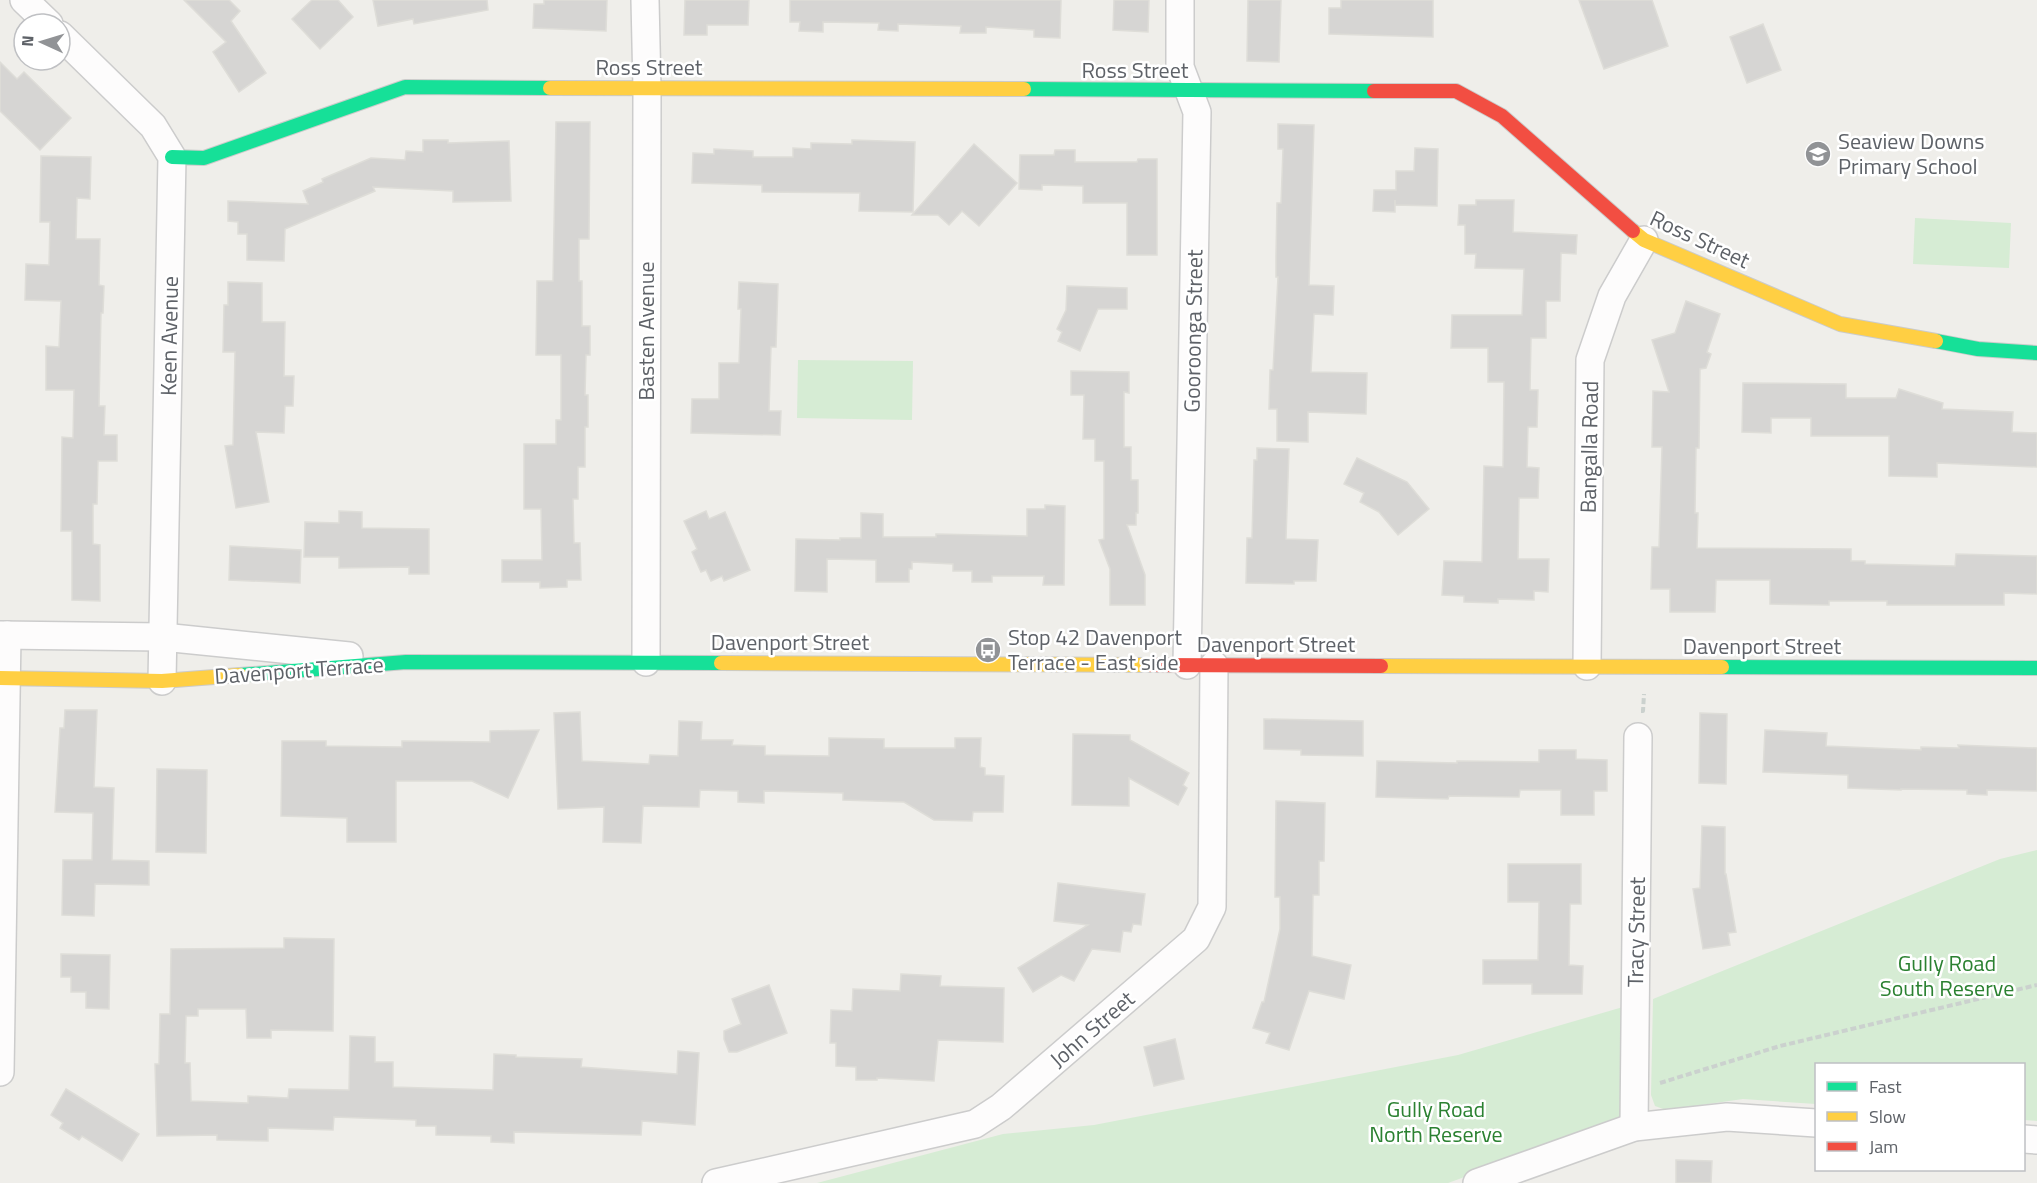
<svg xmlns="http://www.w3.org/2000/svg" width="2037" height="1183" viewBox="0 0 2037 1183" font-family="'Titillium Web',sans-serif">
<rect width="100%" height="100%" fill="#efeeea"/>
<g fill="#d6ecd4">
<path d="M1915,218L2011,223L2009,268L1913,264Z"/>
<path d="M798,360L913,361L912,420L797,418Z"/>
<path d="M2037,850V1121L2024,1120V1064H1816V1104L1743,1099L1666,1110L1655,1106L1651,1095L1653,999L2000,859Z"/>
<path d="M1623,1007L1622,1120L1448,1183H817L1003,1134L1094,1125L1458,1055Z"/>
</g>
<g fill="#d6d5d3" stroke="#deddd8" stroke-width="1.5">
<path d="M184,0H229L240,11L231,21L266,73L239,92L213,52L226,42Z"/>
<path d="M312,0H338L353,17L320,49L292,19Z"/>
<path d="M373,0H487L488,10L414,24L413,19L378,26Z"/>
<path d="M544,0H607L606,31L533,28L534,4H544Z"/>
<path d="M685,0H749L748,25H707V35H684Z"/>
<path d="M790,0H1061L1060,38L1034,37V30L986,27V33H960L961,26L898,24V31L878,30L879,23L823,22V32L799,31L800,22H790Z"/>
<path d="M1114,0H1149L1148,32L1113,30Z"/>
<path d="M1248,0H1281L1279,62L1247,61Z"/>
<path d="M1341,0H1433V37L1329,34V8H1341Z"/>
<path d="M1579,0H1652L1668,46L1604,69Z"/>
<path d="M1763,24L1781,70L1747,83L1730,37Z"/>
<path d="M0,62L17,79L24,72L71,118L40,150L0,111Z"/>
<path d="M556,122H590L589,239H579V281H582V326H590V355H586L585,395H588V427H585V467H578V499H573L574,543H580L581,580H567V587L540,588V582H502V560H542L541,509H524V444H556V420H561V355H536L537,281H553Z"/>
<path d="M1278,124L1314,125L1309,285L1334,286L1333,315L1314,314L1311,372L1367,373L1366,414L1308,412V442L1277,441V409H1269L1270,370H1273L1278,277H1276V256L1277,203H1281L1283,149H1278Z"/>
<path d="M423,140H448V143L509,141L511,201L453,202V191L373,187L375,191L285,229L284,261L247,260V234H238V222L228,221V201L308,204L303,191L323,182L322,179L371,158L405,160L406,151L423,152Z"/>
<path d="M852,140L915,142L913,212L859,211L860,193L762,192V185L692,183L693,153L714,154V149L753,151V157H793V148L811,149V143L852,144Z"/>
<path d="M974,144L1017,183L979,226L962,211L949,225L938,215H912Z"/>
<path d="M1415,148L1438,149L1437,206L1395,205V200V212L1373,211L1374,190H1396V171H1414Z"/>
<path d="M1055,150H1075V162H1137L1138,159H1157V255H1127V203H1083V186L1042,185V190L1019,189L1020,155H1054Z"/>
<path d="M41,156L91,157L90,199L77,198L76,239H100L99,285L104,286L103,313H101L99,406H105L104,435H117V461H98L97,504H93V544L100,545V601L72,600V531H61L62,437L73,438L74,390H46V346L59,347L61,301L25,300L26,264L49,265L50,222H40Z"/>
<path d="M1476,200H1514L1513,232L1577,235L1576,254L1561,253L1560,301H1546V338H1531L1530,390H1538L1537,427H1528L1527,467L1539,468L1538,498H1519L1518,559H1549L1548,592L1534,591V600L1498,599V603L1464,602V596L1442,595L1444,561L1482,562L1484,466L1503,467L1504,382H1488V348H1451L1452,315H1522L1524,269L1475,268L1476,254H1465V225H1458L1459,205H1476Z"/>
<path d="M228,282L262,283V322H285L284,376H294L293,406H285L284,433L256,432L269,502L236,508L225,446L233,445L235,352H223L224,305H228Z"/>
<path d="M739,282L778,284L776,347H771L769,411H781L780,435L691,433L692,399H719V363H739L741,309H738Z"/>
<path d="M1067,286L1127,288V309H1098L1080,351L1058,341L1062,332L1057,329L1066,310Z"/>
<path d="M1686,301L1720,314L1707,352L1711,354L1706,368L1700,369L1699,448H1696L1695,513H1698L1697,548L1851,549V561H1865V564L1955,566L1956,554L2037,556V594L2004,593V605H1887V601H1829V605L1770,604V580H1716L1715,612H1670V589H1651L1652,547H1659L1662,447H1652L1653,391L1669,392L1652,340L1675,333Z"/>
<path d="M1071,371L1129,372V393L1124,392V447H1131V480H1138V513H1136V525H1127L1145,575V605H1110V569L1099,540L1104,539V461H1095V439H1083L1084,395H1071Z"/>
<path d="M1743,383L1846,384V398H1896L1899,389L1943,403L1942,409L2013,412L2012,432L2037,433V467L1937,463V477L1889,476V436H1811V418H1771V433L1742,432Z"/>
<path d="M1257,448L1289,449L1286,539L1318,540L1316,581H1294V584L1246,583L1247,538H1252L1254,460H1257Z"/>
<path d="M1357,458L1407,482L1429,509L1398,535L1379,512L1360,502L1364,493L1344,484Z"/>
<path d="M1045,505L1065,506L1064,585H1043L1044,576H992V582H972V571H953V564L912,562V569H909V582H876V560L827,559V592L795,591L796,539L840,540V538H861V513L883,514V537H936V534L1027,536V509H1045Z"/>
<path d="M339,511L362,512V528L429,529V574H409V567L339,568V557H304L305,522L339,523Z"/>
<path d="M706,511L709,519L725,512L750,570L724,581L722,576L711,581L706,570L701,572L692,552L697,549L684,521Z"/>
<path d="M230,546L301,550L300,583L229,580Z"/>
<path d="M65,710H97L94,787L114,788L112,860L149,861V885L95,884L94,916L62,915L63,860H92L93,813L55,812L60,728H64Z"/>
<path d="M580,712L582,761L649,764L650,755L678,756L679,721L702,722L701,740H733L732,745L765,746V755L829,756V738L884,739V748H955V738H981L980,767L985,768V775L1004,776L1003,812H973L972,821L934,820L904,802L843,800V793L764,791V803L738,802V791L700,790L699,807L643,806L641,843L603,842L604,807L558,809L554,713Z"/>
<path d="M1700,713L1727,714L1726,784L1699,783Z"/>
<path d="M1264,719L1363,721V756L1301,755V750L1264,749Z"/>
<path d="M539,730L508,798L472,781H396V842H347V818L281,816L282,741H326V746L402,747V741L490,742V731Z"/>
<path d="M1765,730L1827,733L1826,746L1921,750V747L1959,748L1958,745L2037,748V791L1987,790V795L1967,794V790L1901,789V790L1848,788V775L1763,772Z"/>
<path d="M1073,734L1130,735V740L1189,773L1183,785L1187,788L1178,805L1129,778V806L1072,805Z"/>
<path d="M1539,750H1576V759L1607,760V791H1594V815H1561V790H1520L1519,797L1449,796L1448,799L1376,797L1377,761L1457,763V761L1539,762Z"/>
<path d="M157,769L207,770L206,853L156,852Z"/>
<path d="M1276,801L1325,803L1324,861H1319V895H1313L1312,956L1351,965L1344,999L1309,991L1289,1050L1266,1043L1270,1033L1253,1028L1262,1002H1264L1280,929V897H1275Z"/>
<path d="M1702,826L1725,827V874H1726L1736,932L1728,933L1730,945L1703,949L1693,889L1700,888Z"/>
<path d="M1508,864H1581V904H1570L1569,965L1583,966L1582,994H1532V984H1483V960H1538L1539,902H1508Z"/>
<path d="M1058,883L1145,894L1141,925L1133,924L1131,932L1123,931L1120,952L1092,949L1074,981L1061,975L1033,992L1018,968L1088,925L1054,921Z"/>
<path d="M284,938L334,939L333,1031L271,1030V1038H247L246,1009H198V1016H186L185,1063H190L191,1101L248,1103V1096L288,1098L289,1089L349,1090L350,1036L375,1037V1062H393V1087L493,1090L494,1054L516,1055V1057L582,1059L581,1067L677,1074L678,1051L699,1053L695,1125L642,1121L641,1135L514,1132V1143L491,1142V1136L436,1135V1126H416V1120L334,1117L333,1130L268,1128V1141L217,1140V1135L157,1136L155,1064H159L160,1014H170L171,949L284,948Z"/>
<path d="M61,954L110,955L109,1009L86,1008V992H71V977H61Z"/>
<path d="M901,974L941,976L940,986L1004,988L1003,1042L938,1040L934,1081L877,1078V1080H856V1067L836,1066V1043H830L831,1010L852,1011L853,989L900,991Z"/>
<path d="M769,985L787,1033L737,1052H729L724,1039V1031L741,1024L732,999Z"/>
<path d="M1175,1039L1184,1079L1154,1086L1144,1047Z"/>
<path d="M66,1089L139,1134L122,1161L82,1136L79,1140L60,1128L63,1123L51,1115Z"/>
<path d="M1676,1160L1712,1161L1711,1183H1676Z"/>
</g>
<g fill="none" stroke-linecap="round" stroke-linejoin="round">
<g stroke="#ccc" stroke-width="30">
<g id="street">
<path d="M24,0L49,24"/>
<path d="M645,0L647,88L646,662"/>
<path d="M1180,0V67L1197,112L1187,665"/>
<path d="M60,35L153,126L172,157L162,681"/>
<path d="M0,635L163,637L349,656"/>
<path d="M1587,666L1590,360L1612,296L1644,240"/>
<path d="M0,1072L7,635"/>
<path d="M1634,1127L1638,737"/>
<path d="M2024,1139L2037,1140"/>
<path d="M716,1183L975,1124L1001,1107L1196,939L1212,907L1214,665"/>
<path d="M1477,1183L1634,1127L1727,1117L1816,1123"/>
</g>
</g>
<g stroke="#cbcbca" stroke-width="16">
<g id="fast">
<path d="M1024,89L1374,91"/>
<path d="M172,157L204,158L405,87L550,88"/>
<path d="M1936,341L1978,349L2037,353"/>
<path d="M1722,667L2037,668"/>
<path d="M240,675L406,662L721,663"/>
</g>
</g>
<g stroke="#cbcbca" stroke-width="16">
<g id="slow">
<path d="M550,88L1024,89"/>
<path d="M1633,231L1644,240L1840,324L1936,341"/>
<path d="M721,663L1151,665"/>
<path d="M1381,666L1722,667"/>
<path d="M0,678L162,681L240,675"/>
</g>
</g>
<g stroke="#cbcbca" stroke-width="16">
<g id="jam">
<path d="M1374,91H1456L1502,116L1633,231"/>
<path d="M1151,665L1381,666"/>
</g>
</g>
<g stroke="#cbd1ce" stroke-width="4" stroke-dasharray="6 3" stroke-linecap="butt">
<path d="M1641,711H1643L1644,694"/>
<path d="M1660,1083L1780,1046L2037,985"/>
</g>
<use href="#street" stroke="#fdfcfc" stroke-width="27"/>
<use href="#fast" stroke="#16e098" stroke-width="14"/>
<use href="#slow" stroke="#ffcf43" stroke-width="14"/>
<use href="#jam" stroke="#f24e42" stroke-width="14"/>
</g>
<defs>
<g id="school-disc" transform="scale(1.35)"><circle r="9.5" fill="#919396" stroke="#fff"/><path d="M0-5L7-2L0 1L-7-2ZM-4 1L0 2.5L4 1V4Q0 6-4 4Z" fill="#fff"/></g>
<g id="bus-disc" transform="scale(1.35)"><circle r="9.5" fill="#919396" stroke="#fff"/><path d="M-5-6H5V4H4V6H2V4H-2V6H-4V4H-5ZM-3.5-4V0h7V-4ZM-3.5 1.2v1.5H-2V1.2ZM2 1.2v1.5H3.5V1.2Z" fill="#fff"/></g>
</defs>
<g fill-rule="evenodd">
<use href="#school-disc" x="1818" y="154"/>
<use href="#bus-disc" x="988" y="650"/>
</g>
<g text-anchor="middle" stroke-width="5" stroke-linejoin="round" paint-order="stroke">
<g font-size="22" fill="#5e6268" stroke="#fff">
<text x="649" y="75">Ross Street</text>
<text x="1135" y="78">Ross Street</text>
<text transform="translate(1700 239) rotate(25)" y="8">Ross Street</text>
<text transform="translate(646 331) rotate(-90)" y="8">Basten Avenue</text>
<text transform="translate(1193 331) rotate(-89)" y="8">Gooroonga Street</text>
<text transform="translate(169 336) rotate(-89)" y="8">Keen Avenue</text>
<text transform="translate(1589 447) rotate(-89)" y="8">Bangalla Road</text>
<text x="790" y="650">Davenport Street</text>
<text x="1276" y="652">Davenport Street</text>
<text x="1762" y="654">Davenport Street</text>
<text transform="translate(299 670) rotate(-4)" y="8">Davenport Terrace</text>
<text transform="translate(1636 932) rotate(-89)" y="8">Tracy Street</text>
<text transform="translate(1092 1029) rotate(-41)" y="8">John Street</text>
</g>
<g font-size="22" fill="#5e6268" stroke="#fff" text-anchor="start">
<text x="1838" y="149">Seaview Downs<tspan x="1838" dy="25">Primary School</tspan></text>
<text x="1008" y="645">Stop 42 Davenport<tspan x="1008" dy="25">Terrace - East side</tspan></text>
</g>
<g font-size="22" fill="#2b8131" stroke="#fff">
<text x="1947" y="971">Gully Road<tspan x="1947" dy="25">South Reserve</tspan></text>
<text x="1436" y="1117">Gully Road<tspan x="1436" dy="25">North Reserve</tspan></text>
</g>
</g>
<rect x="1815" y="1063" width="210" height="108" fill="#ffffff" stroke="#bfc0c3" stroke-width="1.5"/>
<rect x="1827" y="1082" width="30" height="9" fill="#16e098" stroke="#bfc0c3" stroke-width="1.5"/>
<text x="1869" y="1093" font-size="18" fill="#5e6268">Fast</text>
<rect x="1827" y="1112" width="30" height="9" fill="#ffcf43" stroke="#bfc0c3" stroke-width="1.5"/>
<text x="1869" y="1123" font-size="18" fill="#5e6268">Slow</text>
<rect x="1827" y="1142" width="30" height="9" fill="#f24e42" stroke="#bfc0c3" stroke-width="1.5"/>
<text x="1869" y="1153" font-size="18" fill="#5e6268">Jam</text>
<g transform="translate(42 42) rotate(274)"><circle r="28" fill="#ffffff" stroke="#bfc0c3" stroke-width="1.5"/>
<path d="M0-4.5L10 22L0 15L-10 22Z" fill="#919396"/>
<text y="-9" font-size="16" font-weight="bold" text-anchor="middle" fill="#5e6268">N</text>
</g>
</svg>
